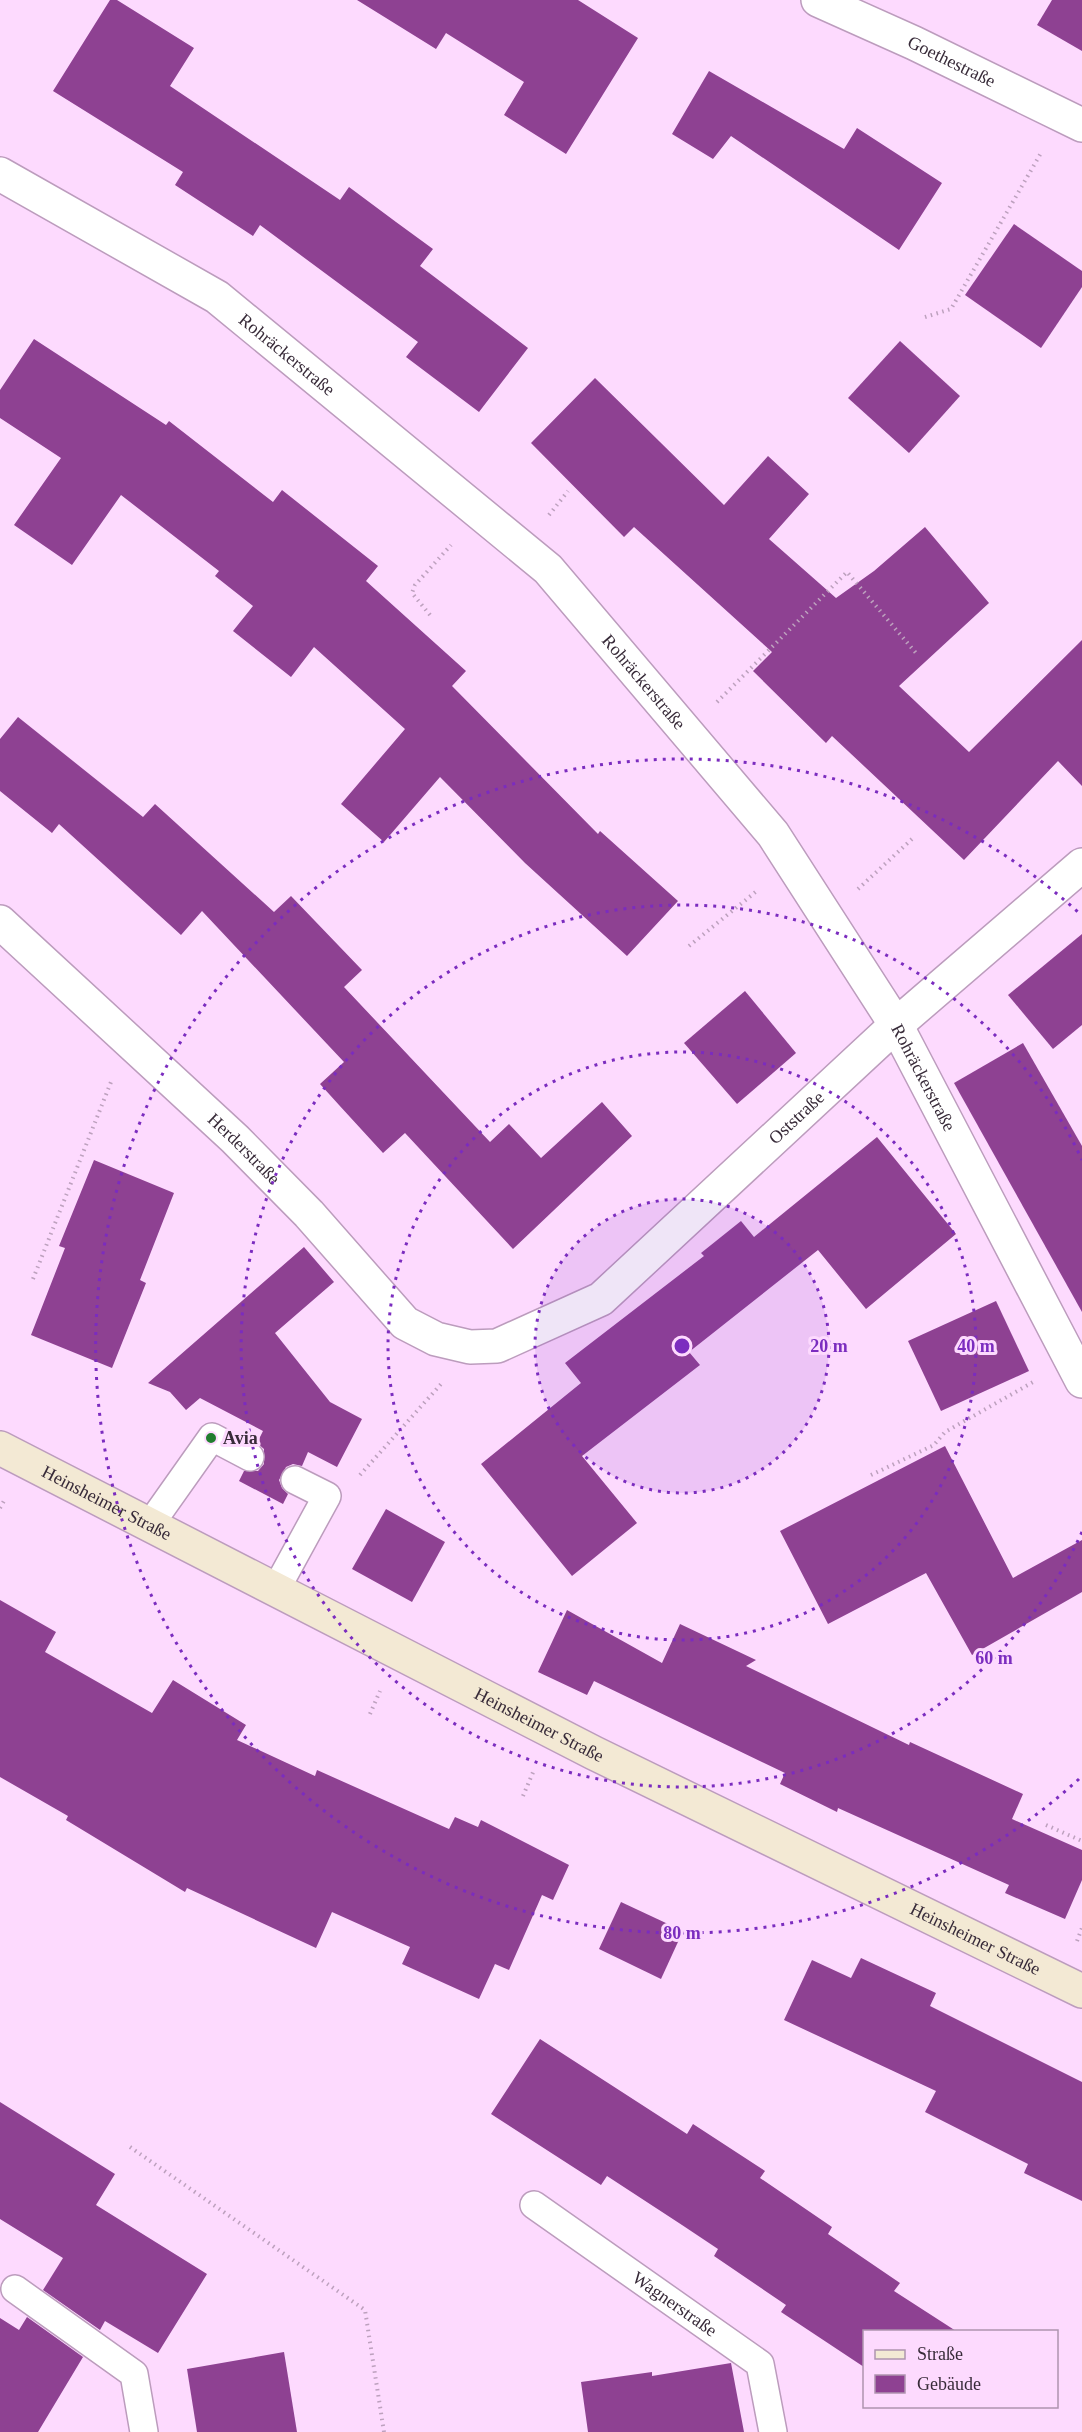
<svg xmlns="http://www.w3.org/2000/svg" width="1082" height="2432" viewBox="0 0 1082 2432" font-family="'Times New Roman',serif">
<rect width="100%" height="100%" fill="#fddafe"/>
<g fill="#8e4192">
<path d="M110,0H117L194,48L170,86L340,200L349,187L396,222L433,249L420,266L528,348L479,412L406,357L418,342L260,225L253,236L175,185L183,172L53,91Z"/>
<path d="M357,0H578L638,38L566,154L504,115L524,82L446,33L436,49Z"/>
<path d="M1052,0H1082V51L1037,25Z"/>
<path d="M709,71L844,149L857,128L942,183L899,250L731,136L713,159L672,134Z"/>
<path d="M1014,224L1082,271V287L1041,348L965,295Z"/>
<path d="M34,339L166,425L169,421L273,502L282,490L378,566L366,581L466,671L452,686L598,834L600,831L678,901L627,956L525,863L440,777L384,842L341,804L405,729L314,647L291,677L233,631L253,606L215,576L219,571L121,495L72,565L14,525L61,458L0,418V390Z"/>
<path d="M900,341L960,396L909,453L848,398Z"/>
<path d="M595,378L724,505L768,456L809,494L769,539L836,598L874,571L925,527L989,603L899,686L969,752L1082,640V786L1058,761L964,860L832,736L826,743L753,671L772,652L634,527L624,537L531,443Z"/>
<path d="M18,717L143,817L155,804L274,912L291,896L362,970L344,987L490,1142L509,1124L541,1158L602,1102L632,1136L513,1249L405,1133L383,1153L339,1105L320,1084L344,1062L202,911L181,935L59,824L52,833L0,791V739Z"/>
<path d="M1082,934V1025L1053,1049L1008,995Z"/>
<path d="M745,991L796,1053L737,1104L684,1043Z"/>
<path d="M1023,1043L1082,1146V1312L954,1083Z"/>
<path d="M877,1137L956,1234L866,1309L818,1250L689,1352L700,1365L582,1456L637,1523L572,1576L481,1464L581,1383L565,1363L704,1256L701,1253L741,1221L754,1237Z"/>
<path d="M94,1160L174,1193L140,1280L146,1283L112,1368L31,1335L65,1248L59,1246Z"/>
<path d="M304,1247L334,1282L275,1333L330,1402L362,1419L337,1467L308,1452L302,1466L293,1464L286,1467L279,1480L282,1488L288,1494L283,1504L239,1481L244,1471H258L264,1464V1449L257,1443L263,1431L200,1398L186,1410L170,1392L148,1383Z"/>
<path d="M996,1301L1029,1371L941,1411L908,1341Z"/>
<path d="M945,1446L1013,1578L1082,1540V1592L972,1655L926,1573L828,1624L780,1531Z"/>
<path d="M386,1509L445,1542L412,1602L352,1569Z"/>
<path d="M0,1600L56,1632L45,1652L152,1713L173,1680L246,1725L237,1740L315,1776L317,1770L449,1829L455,1817L478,1827L481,1820L569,1865L553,1900L542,1895L509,1970L495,1964L479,1999L402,1964L410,1947L332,1912L316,1948L187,1888L185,1892L66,1820L68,1816L0,1777Z"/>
<path d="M567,1610L662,1663L680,1624L756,1660L746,1666L909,1745L910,1742L1023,1794L1012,1819L1082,1850V1880L1065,1919L1005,1893L1009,1885L838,1808L837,1812L780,1784L785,1773L594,1681L587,1695L538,1672Z"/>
<path d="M621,1902L683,1931L661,1979L599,1949Z"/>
<path d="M861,1958L936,1993L930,2006L1082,2082V2201L1024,2173L1028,2164L925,2112L936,2091L784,2020L812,1960L851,1978Z"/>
<path d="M540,2039L687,2134L693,2124L765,2171L760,2178L832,2227L828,2234L900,2283L894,2291L956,2331H864V2367L781,2312L786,2305L714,2256L718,2249L682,2225L607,2176L601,2185L491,2114Z"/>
<path d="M0,2102L115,2174L96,2205L207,2274L158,2353L105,2321L100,2330L43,2290L63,2258L0,2219Z"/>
<path d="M27,2317L83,2357L38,2432H0V2318L19,2330Z"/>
<path d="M284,2352L297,2432H197L187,2369Z"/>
<path d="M731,2363L744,2432H588L581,2382L652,2372V2376Z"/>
</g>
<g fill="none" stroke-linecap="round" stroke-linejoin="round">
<g stroke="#bc9cbd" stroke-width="30">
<g id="lane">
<path d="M149,1526L212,1437L250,1457"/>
<path d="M275,1591L327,1496L295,1480"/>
<path id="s1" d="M534,2205L760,2364L773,2432"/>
<path d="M15,2289L134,2374L144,2432"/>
</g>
</g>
<g stroke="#bc9cbd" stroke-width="36">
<g id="street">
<path id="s2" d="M818,0L914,43L1082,125"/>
<path id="s3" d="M0,174L217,297L548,569L773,834L896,1025L1082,1381"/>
<path id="s4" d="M0,922L235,1139L309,1214L405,1323L436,1339L470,1347L497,1346L601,1299L896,1025L1082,865"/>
</g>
</g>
<g stroke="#bc9cbd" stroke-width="36">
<g id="secondary">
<path id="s5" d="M0,1448L594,1753L1082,1991"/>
</g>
</g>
<g stroke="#bda1be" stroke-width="4" stroke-dasharray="1.5 4.5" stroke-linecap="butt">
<path d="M925,317L951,309L1041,153"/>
<path d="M549,515L568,491"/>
<path d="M430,615L412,593L415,585L451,545"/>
<path d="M717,702L847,572L916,653"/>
<path d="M858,889L912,839"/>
<path d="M689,946L758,890"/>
<path d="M33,1279L111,1082"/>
<path d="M360,1475L441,1384"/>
<path d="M871,1475L934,1445L945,1432L1035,1381"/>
<path d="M0,1508L5,1499"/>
<path d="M370,1714L380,1691"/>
<path d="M523,1796L534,1770"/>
<path d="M1046,1825L1082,1841"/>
<path d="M1077,1941L1082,1928"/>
<path d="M130,2147L365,2310L384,2432"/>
</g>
<use href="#lane" stroke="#fff" stroke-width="27"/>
<use href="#street" stroke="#fff" stroke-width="33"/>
<use href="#secondary" stroke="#f3e9d4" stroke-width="33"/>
</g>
<circle cx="682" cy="1346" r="147" fill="#7b2cbf" fill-opacity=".12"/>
<g fill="none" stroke="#7b2cbf" stroke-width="3" stroke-dasharray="3 6">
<circle cx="682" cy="1346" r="147"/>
<circle cx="682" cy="1346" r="294"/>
<path d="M1082 1532A441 441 0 1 1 1082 1160"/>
<path d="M1079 1779A587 587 0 1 1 1079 913"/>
</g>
<circle fill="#217e2f" stroke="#fddafe" stroke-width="2" cx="211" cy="1438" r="6"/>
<g text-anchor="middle" stroke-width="6" stroke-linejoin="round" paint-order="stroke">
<g font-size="18" fill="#382b39" stroke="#fddafe">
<text dy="6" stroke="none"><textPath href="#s2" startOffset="147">Goethestraße</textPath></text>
<text dy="6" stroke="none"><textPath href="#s3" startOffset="340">Rohräckerstraße</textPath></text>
<text dy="6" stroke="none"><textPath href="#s3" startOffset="826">Rohräckerstraße</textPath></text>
<text dy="6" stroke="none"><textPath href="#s3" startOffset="1312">Rohräckerstraße</textPath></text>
<text dy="6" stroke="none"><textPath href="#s4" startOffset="1048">Oststraße</textPath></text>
<text dy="6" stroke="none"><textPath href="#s4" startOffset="333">Herderstraße</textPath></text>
<text dy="6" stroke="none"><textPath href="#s5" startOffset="120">Heinsheimer Straße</textPath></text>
<text dy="6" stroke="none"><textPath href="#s5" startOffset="606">Heinsheimer Straße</textPath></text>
<text dy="6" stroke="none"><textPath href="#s5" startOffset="1092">Heinsheimer Straße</textPath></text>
<text dy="6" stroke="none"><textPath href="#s1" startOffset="172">Wagnerstraße</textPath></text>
</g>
<g font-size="18" font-weight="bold" fill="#382b39" stroke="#fddafe" text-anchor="start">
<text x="223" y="1444">Avia</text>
</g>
</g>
<circle cx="682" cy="1346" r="9" fill="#7b2cbf" stroke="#fddafe" stroke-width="3"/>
<g font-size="18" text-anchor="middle" font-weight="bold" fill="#7b2cbf" stroke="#fddafe" stroke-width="6" stroke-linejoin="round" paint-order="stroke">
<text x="829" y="1352">20 m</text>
<text x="976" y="1352">40 m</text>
<text x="994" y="1664">60 m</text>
<text x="682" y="1939">80 m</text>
</g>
<rect x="863" y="2330" width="195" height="78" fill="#fddafe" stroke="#ae94af" stroke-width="1.5"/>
<rect x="875" y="2350" width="30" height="9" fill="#f3e9d4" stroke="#ae94af" stroke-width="1.5"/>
<text x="917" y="2360" font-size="18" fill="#382b39">Straße</text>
<rect x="875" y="2375" width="30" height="18" fill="#8e4192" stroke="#ae94af" stroke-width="1.5"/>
<text x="917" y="2390" font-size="18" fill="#382b39">Gebäude</text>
</svg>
